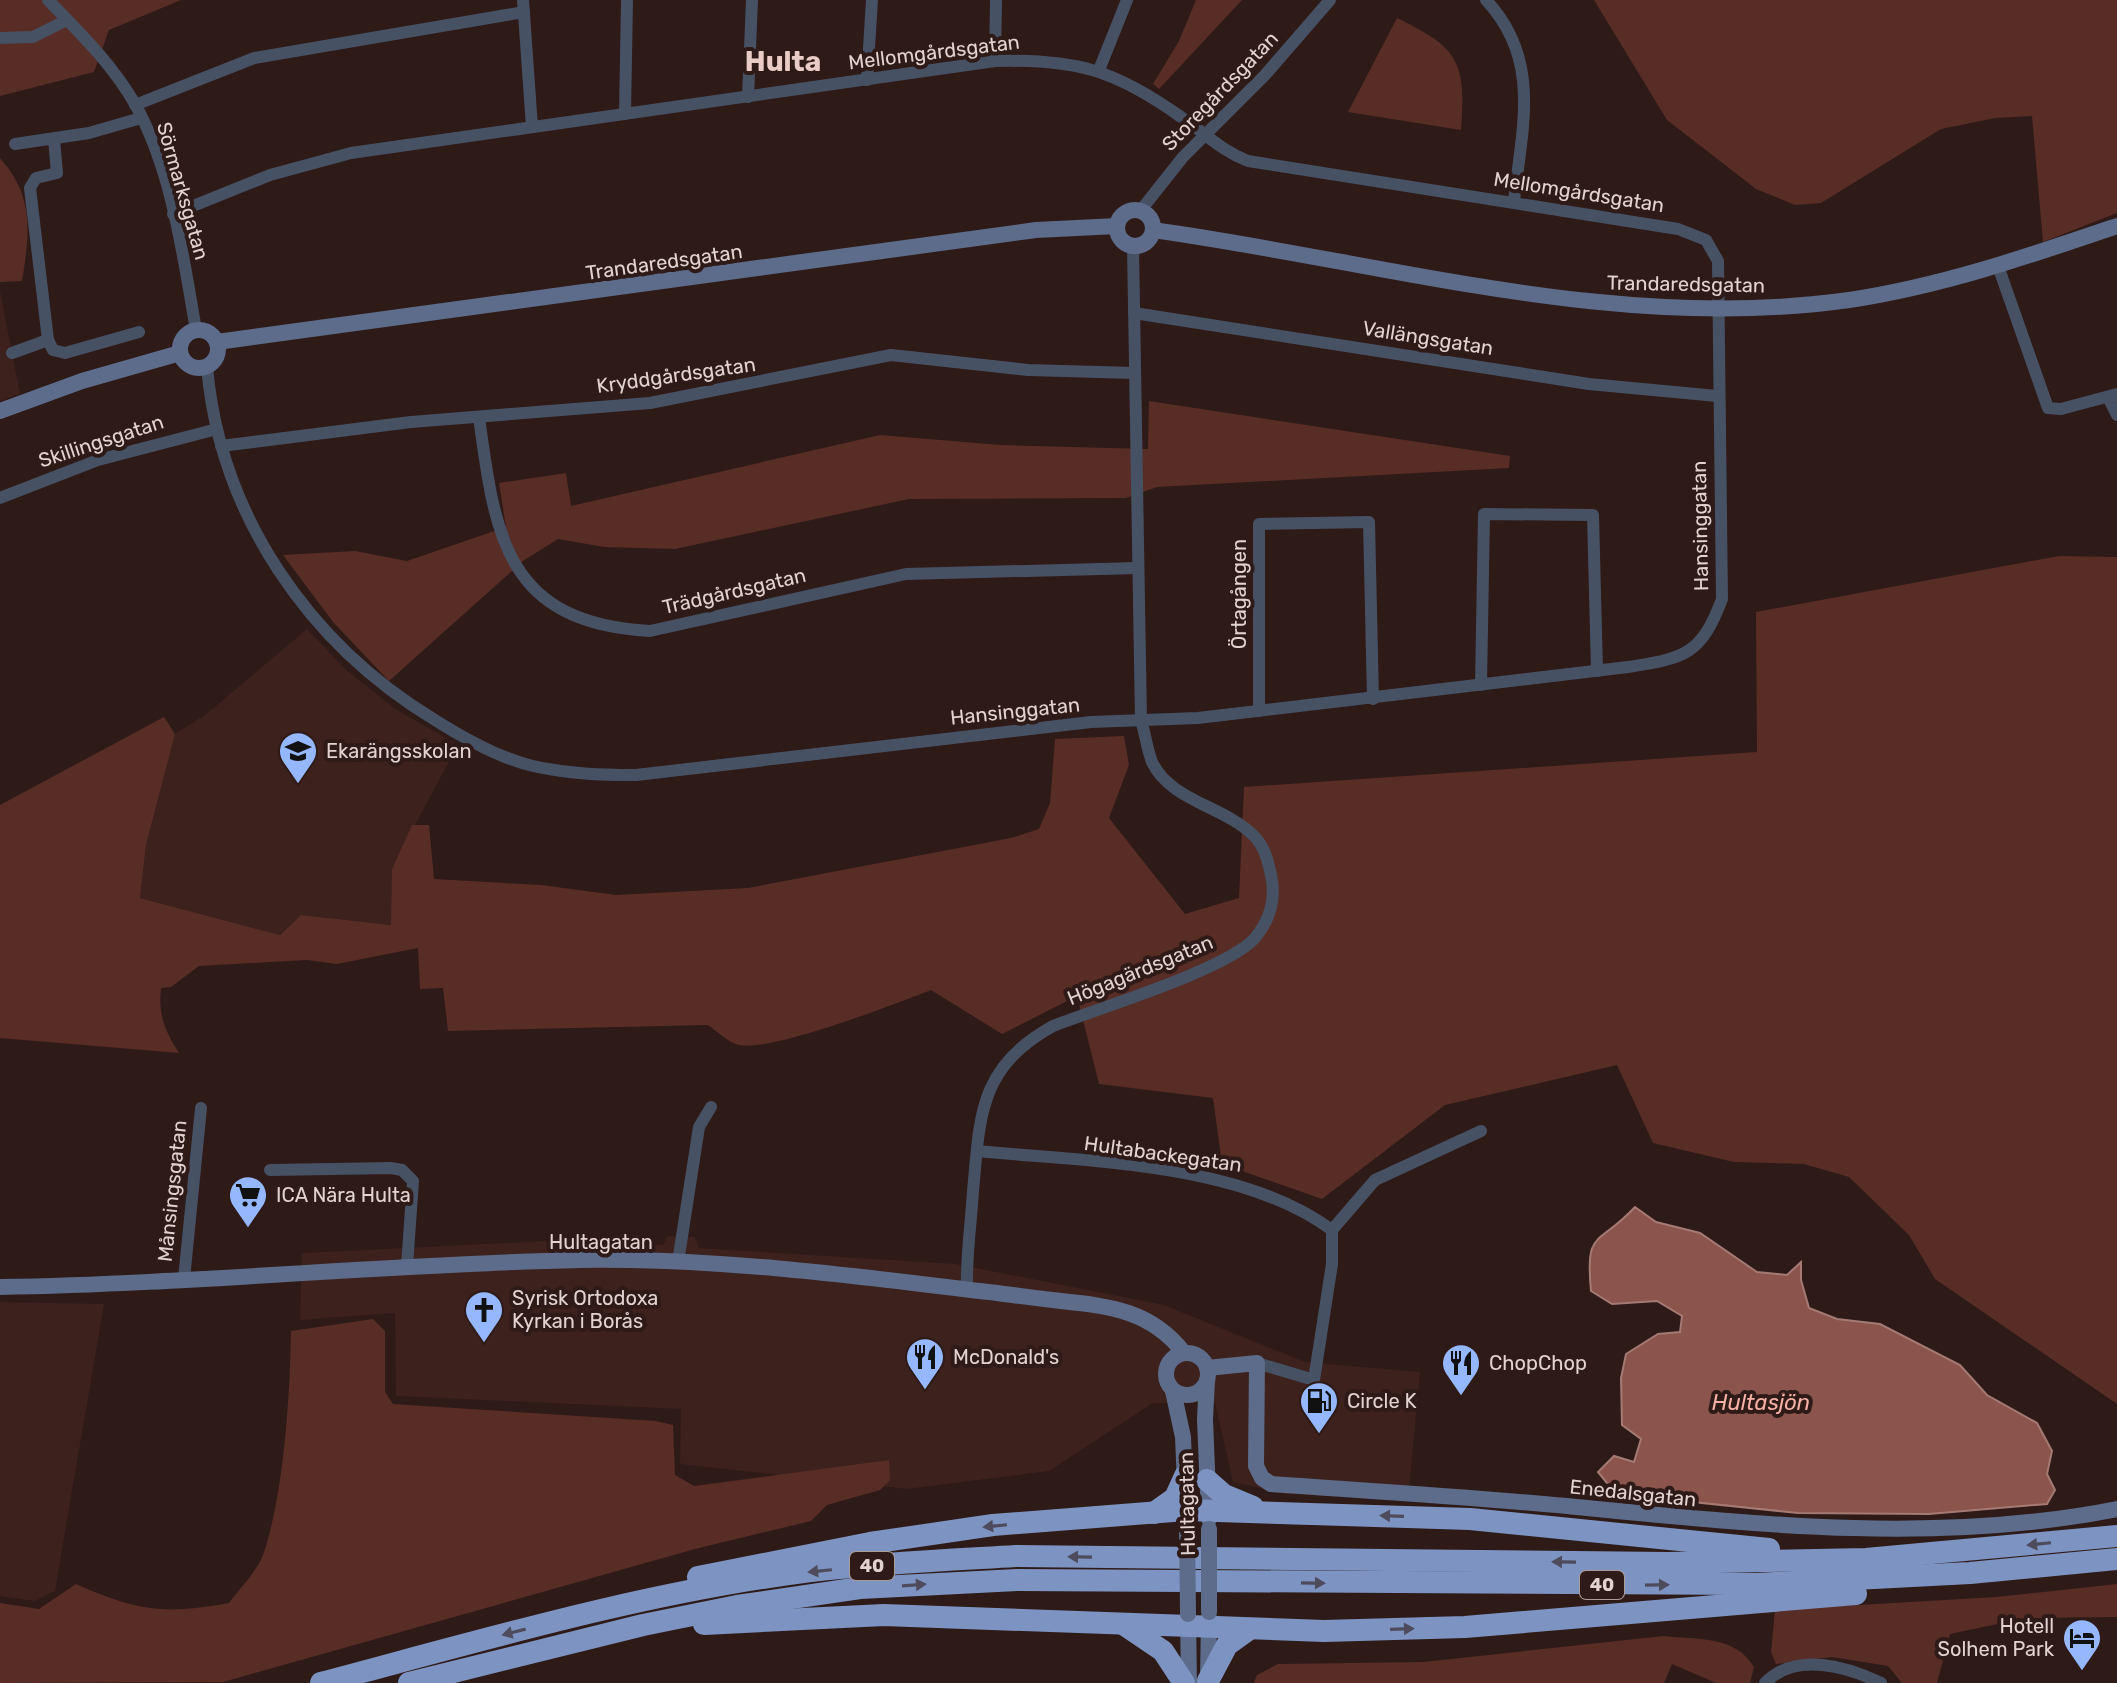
<svg xmlns="http://www.w3.org/2000/svg" width="2117" height="1683" viewBox="0 0 2117 1683" font-family="Rubik,sans-serif">
<rect width="100%" height="100%" fill="#2e1a17"/>
<g fill="#3c211c">
<path d="M0,291L20,394L0,401Z"/>
<path d="M307,629L345,669L397,710L458,745L392,868V925L301,915L280,935L140,898L146,845L175,734L205,715Z"/>
<path d="M667,1236L695,1237L699,1248L956,1264L1164,1305L1305,1362L1420,1372L1408,1500L1286,1494L1233,1482L1215,1403H1153L1049,1471L907,1489L680,1464L681,1409L396,1396L395,1313L300,1320L302,1253L587,1239L663,1245Z"/>
<path d="M0,1302L104,1304L55,1591L35,1601L0,1596Z"/>
</g>
<g fill="#582d26">
<path d="M0,0H181L109,30L94,72L0,96Z"/>
<path d="M1196,0H1242L1159,89L1153,84L1179,41Z"/>
<path d="M1594,0H2117V213L2043,242L2032,116L1996,118L1941,129L1821,203L1795,205L1756,189L1667,120Z"/>
<path d="M1397,18C1459,48 1466,62 1461,130L1348,112Z"/>
<path d="M0,158C34,196 30,233 22,281L0,282Z"/>
<path d="M1149,401L1510,456L1509,468L1157,487L1126,498L909,499L675,549L604,547L558,539L523,561L389,681L333,622L283,555L355,551L407,561L506,527L499,483L566,473L571,506L880,435L1001,445L1148,449Z"/>
<path d="M2059,556L2117,557V1404L1935,1279L1909,1235L1849,1177L1804,1164L1734,1162L1653,1143L1617,1065L1445,1105L1322,1199L1222,1164L1213,1098L1099,1084L1077,996L1002,1034L931,990C895,1004 772,1052 739,1045C729,1043 717,1031 708,1025L448,1031L443,988L420,989L418,948L337,964L307,960L199,966L171,987L161,988C158,1015 165,1031 179,1053L0,1038V805L164,717L175,734L146,845L140,898L280,935L301,915L391,925L392,869L412,825H429L434,879L541,885L616,895L748,888L1011,838L1039,829L1050,803L1055,739L1124,736L1129,765L1109,818L1185,914L1239,898L1244,787L1757,752L1756,612Z"/>
<path d="M373,1319L385,1331V1392L393,1404L656,1421L673,1425L675,1475L694,1486L889,1460L890,1480L880,1490L827,1505L811,1521L695,1549L223,1682L0,1683V1603L39,1609L76,1584C138,1611 163,1615 229,1603C240,1588 259,1569 264,1552C284,1492 290,1395 291,1331Z"/>
<path d="M2117,1584V1617L2026,1618L1950,1634L1937,1683H1902L1888,1666L1832,1657L1776,1664L1771,1652L1775,1610L1996,1597Z"/>
<path d="M1664,1636C1698,1640 1735,1635 1754,1667L1750,1683H1716L1672,1664L1664,1683H1254L1257,1675L1278,1664L1423,1662Z"/>
</g>
<path fill="#8b544c" stroke="#a57a74" stroke-width="2" d="M1635,1207L1656,1222L1700,1233L1757,1272L1787,1275L1801,1262V1280L1809,1308L1837,1319L1880,1324L1960,1365L1987,1395L2037,1423L2052,1451L2047,1474L2055,1490L2047,1504L1929,1514L1798,1513L1616,1494L1598,1472L1614,1456L1634,1462L1641,1439L1622,1425L1621,1378L1626,1354L1658,1334L1680,1332L1682,1316L1657,1301L1612,1304L1591,1291C1585,1228 1598,1247 1635,1207Z"/>
<g fill="none" stroke-linecap="round" stroke-linejoin="round">
<g stroke="#475164" stroke-width="12">
<path d="M48,0C80,33 112,64 135,104C172,170 183,256 196,330"/>
<path d="M523,0L532,127"/>
<path d="M1486,0C1542,60 1522,127 1514,201"/>
<path d="M0,38L33,37L67,20"/>
<path d="M995,61L996,0"/>
<path d="M1099,70L1127,0"/>
<path d="M867,80L872,0"/>
<path d="M748,97L752,0"/>
<path d="M135,105L254,58L524,12"/>
<path d="M625,114L627,0"/>
<path d="M15,144L89,133L141,118"/>
<path d="M1141,210L1183,157L1265,75L1330,0"/>
<path d="M173,214L270,175L351,153L995,61C1077,59 1115,70 1181,117C1205,133 1220,150 1248,161L1678,229L1706,240L1718,261L1722,599C1701,655 1685,658 1628,667L1198,718L1091,722L636,775C601,775 568,774 533,766C499,758 465,739 435,720C309,644 220,515 207,367"/>
<path d="M1998,266L2048,408L2061,409L2117,394"/>
<path d="M1134,313L1589,384L1717,396"/>
<path d="M48,340L30,188L36,178L57,173L54,139"/>
<path d="M12,353L48,340L53,350L65,353L139,332"/>
<path d="M2108,397L2117,415"/>
<path d="M479,417C495,537 506,623 650,631L906,574L1138,568"/>
<path d="M221,446L411,422L650,403L891,355L1028,370L1134,373"/>
<path d="M0,498L98,460L217,429"/>
<path d="M1481,685L1484,514L1593,515L1597,671"/>
<path d="M1259,711V524L1369,522L1373,699"/>
<path d="M977,1151C1089,1162 1240,1162 1332,1230"/>
<path d="M270,1170L391,1168L402,1170L413,1181L407,1266"/>
<path d="M678,1262L699,1127L711,1107"/>
<path d="M184,1279L201,1108"/>
<path d="M967,1289C966,1257 971,1224 973,1191C980,1115 979,1067 1053,1026C1099,1008 1226,970 1255,938C1270,920 1276,898 1271,875C1268,861 1265,848 1255,837C1226,806 1171,802 1152,762C1147,749 1145,733 1141,720L1133,247"/>
<path d="M1257,1363L1314,1380L1332,1264V1230L1375,1180L1481,1131"/>
<path d="M1765,1683C1796,1651 1848,1667 1881,1683"/>
</g>
<g stroke="#5d6c8a" stroke-width="16">
<circle cx="1135" cy="228" r="18"/>
<path d="M1153,230C1383,262 1615,333 1849,300C1942,286 2029,256 2117,226"/>
<circle cx="199" cy="349" r="19"/>
<path d="M217,342L1036,230L1117,226"/>
<path d="M0,411L82,381L180,353"/>
<path d="M0,1287C193,1284 386,1264 580,1260C710,1258 842,1274 971,1290C1001,1293 1031,1298 1061,1301C1110,1306 1152,1311 1184,1353"/>
<circle cx="1187" cy="1374" r="21"/>
<path d="M1207,1368L1257,1363L1256,1466L1262,1478L1271,1484C1370,1491 1469,1497 1567,1506C1749,1524 1937,1545 2117,1509"/>
<path d="M1207,1380L1205,1419L1209,1519"/>
<path d="M1173,1391L1183,1437L1185,1484"/>
<path d="M1188,1615L1189,1683"/>
<path d="M1208,1678L1209,1618"/>
</g>
<g stroke="#7d94c3" stroke-width="22">
<path d="M1207,1480L1224,1495L1253,1507"/>
<path d="M1154,1513L1175,1498L1185,1476"/>
<path d="M698,1577L870,1543L993,1525L1186,1510L1470,1519L1769,1549"/>
<path d="M704,1624L884,1615L1324,1631L1465,1627L1856,1594"/>
<path d="M1126,1626L1163,1651L1184,1683"/>
<path d="M1208,1681L1227,1645L1248,1630"/>
<path d="M321,1683C483,1640 645,1592 811,1571C879,1563 948,1560 1016,1556L1668,1563L1866,1559L2117,1536"/>
<path d="M409,1683L643,1625L737,1606L860,1588L1017,1580L1756,1584L1970,1573L2117,1559"/>
</g>
<g stroke="#5d6c8a" stroke-width="16">
<path d="M1187,1528L1188,1614"/>
<path d="M1209,1612V1529"/>
</g>
</g>
<defs><path id="oneway-solid" d="M-6-.8H1V-3.2L6.5 0L1 3.2V.8H-6Z" transform="scale(2)"/></defs>
<g fill="#4e4b5c">
<use href="#oneway-solid" transform="translate(1392 1516) rotate(-178)"/>
<use href="#oneway-solid" transform="translate(995 1526) rotate(174)"/>
<use href="#oneway-solid" transform="translate(2039 1544) rotate(174)"/>
<use href="#oneway-solid" transform="translate(1080 1557) rotate(-179)"/>
<use href="#oneway-solid" transform="translate(1564 1562) rotate(-179)"/>
<use href="#oneway-solid" transform="translate(820 1571) rotate(174)"/>
<use href="#oneway-solid" transform="translate(1313 1583) rotate(1)"/>
<use href="#oneway-solid" transform="translate(914 1585) rotate(-4)"/>
<use href="#oneway-solid" transform="translate(1657 1585) rotate(-1)"/>
<use href="#oneway-solid" transform="translate(1402 1629) rotate(-2)"/>
<use href="#oneway-solid" transform="translate(514 1632) rotate(166)"/>
</g>
<defs>
<g id="school-pin" transform="scale(2)"><path d="M0 17L-7.5 6A9.5 9.5 0 1 1 7.5 6Z" fill="#94b7fd" stroke="#2e1a17"/><path d="M0-5L7-2L0 1L-7-2ZM-4 1L0 2.5L4 1V4Q0 6-4 4Z" fill="#111"/></g>
<g id="supermarket-pin" transform="scale(2)"><path d="M0 17L-7.5 6A9.5 9.5 0 1 1 7.5 6Z" fill="#94b7fd" stroke="#2e1a17"/><path d="M-6-5.5h2.5l.6 2H6L4.5 2H-2.5L-4.4-4H-6ZM-1.5 3.2a1.3 1.3 0 1 0 .1 0ZM3 3.2a1.3 1.3 0 1 0 .1 0Z" fill="#111"/></g>
<g id="church-pin" transform="scale(2)"><path d="M0 17L-7.5 6A9.5 9.5 0 1 1 7.5 6Z" fill="#94b7fd" stroke="#2e1a17"/><path d="M-1.2-6h2.4v3.5h3.3v2.4h-3.3V6h-2.4V-.1h-3.3v-2.4h3.3Z" fill="#111"/></g>
<g id="restaurant-pin" transform="scale(2)"><path d="M0 17L-7.5 6A9.5 9.5 0 1 1 7.5 6Z" fill="#94b7fd" stroke="#2e1a17"/><path d="M-5-6h1v4h1v-4h1v4h1v-4h1v5L-1.5 .5V6h-2V.5L-5-1ZM5-6V6H3V1.5H1.5Q1.5-4 5-6Z" fill="#111"/></g>
<g id="fuel-pin" transform="scale(2)"><path d="M0 17L-7.5 6A9.5 9.5 0 1 1 7.5 6Z" fill="#94b7fd" stroke="#2e1a17"/><path d="M-5.5-6h7V0h2V4h1.3V-2.5L3-4.5l.8-.8L6-3V5H2.5V1h-1V6h-7ZM-4.2-4.7v3.2H.2V-4.7Z" fill="#111"/></g>
<g id="hotel-pin" transform="scale(2)"><path d="M0 17L-7.5 6A9.5 9.5 0 1 1 7.5 6Z" fill="#94b7fd" stroke="#2e1a17"/><path d="M-6-4.5h1.5V1H6V5H4.5V3h-9V5H-6ZM-4 0a1.8 1.8 0 1 1 3.6 0ZM.5 0V-2.5h3Q6-2.5 6 0Z" fill="#111"/></g>
</defs>
<g fill-rule="evenodd">
<use href="#school-pin" x="298" y="751"/>
<use href="#supermarket-pin" x="248" y="1195"/>
<use href="#church-pin" x="484" y="1310"/>
<use href="#restaurant-pin" x="925" y="1357"/>
<use href="#restaurant-pin" x="1461" y="1363"/>
<use href="#fuel-pin" x="1319" y="1401"/>
<use href="#hotel-pin" x="2082" y="1638"/>
</g>
<g text-anchor="middle" stroke-width="8" stroke-linejoin="round" paint-order="stroke">
<g fill="#2e1a17" stroke="#ac9c98" stroke-width="2">
<rect x="850" y="1552" width="44" height="28" rx="6"/>
<rect x="1580" y="1571" width="44" height="28" rx="6"/>
</g>
<g font-size="18" font-weight="bold" fill="#e2d3d0">
<text x="872" y="1572">40</text>
<text x="1602" y="1591">40</text>
</g>
<g font-size="20" fill="#e2d3d0" stroke="#2e1a17">
<text transform="translate(934 52) rotate(-7)" y="7">Mellomgårdsgatan</text>
<text transform="translate(1220 91) rotate(-46)" y="7">Storegårdsgatan</text>
<text transform="translate(183 191) rotate(74)" y="7">Sörmarksgatan</text>
<text transform="translate(1579 192) rotate(9)" y="7">Mellomgårdsgatan</text>
<text transform="translate(664 262) rotate(-8)" y="7">Trandaredsgatan</text>
<text transform="translate(1686 284) rotate(1)" y="7">Trandaredsgatan</text>
<text transform="translate(1428 338) rotate(9)" y="7">Vallängsgatan</text>
<text transform="translate(676 375) rotate(-8)" y="7">Kryddgårdsgatan</text>
<text transform="translate(101 441) rotate(-18)" y="7">Skillingsgatan</text>
<text transform="translate(1700 526) rotate(-91)" y="7">Hansinggatan</text>
<text transform="translate(734 591) rotate(-13)" y="7">Trädgårdsgatan</text>
<text transform="translate(1239 594) rotate(-90)" y="7">Örtagången</text>
<text transform="translate(1015 711) rotate(-6)" y="7">Hansinggatan</text>
<text transform="translate(1140 970) rotate(-22)" y="7">Högagärdsgatan</text>
<text transform="translate(1163 1154) rotate(8)" y="7">Hultabackegatan</text>
<text transform="translate(172 1191) rotate(-84)" y="7">Månsingsgatan</text>
<text x="601" y="1249">Hultagatan</text>
<text transform="translate(1633 1493) rotate(6)" y="7">Enedalsgatan</text>
<text transform="translate(1187 1504) rotate(-91)" y="7">Hultagatan</text>
</g>
<g font-size="20" fill="#e2d3d0" stroke="#2e1a17" text-anchor="start">
<text x="326" y="758">Ekarängsskolan</text>
<text x="276" y="1202">ICA Nära Hulta</text>
<text x="512" y="1305">Syrisk Ortodoxa<tspan x="512" dy="23">Kyrkan i Borås</tspan></text>
<text x="953" y="1364">McDonald's</text>
<text x="1489" y="1370">ChopChop</text>
<text x="1347" y="1408">Circle K</text>
<text x="2054" y="1633" text-anchor="end">Hotell<tspan x="2054" dy="23">Solhem Park</tspan></text>
</g>
<g font-size="22" font-style="italic" fill="#f7b1a6" stroke="#2e1a17">
<text x="1761" y="1410">Hultasjön</text>
</g>
<g font-size="28" font-weight="bold" fill="#e9ccc6" stroke="#2e1a17">
<text x="783" y="71">Hulta</text>
</g>
</g>
</svg>
